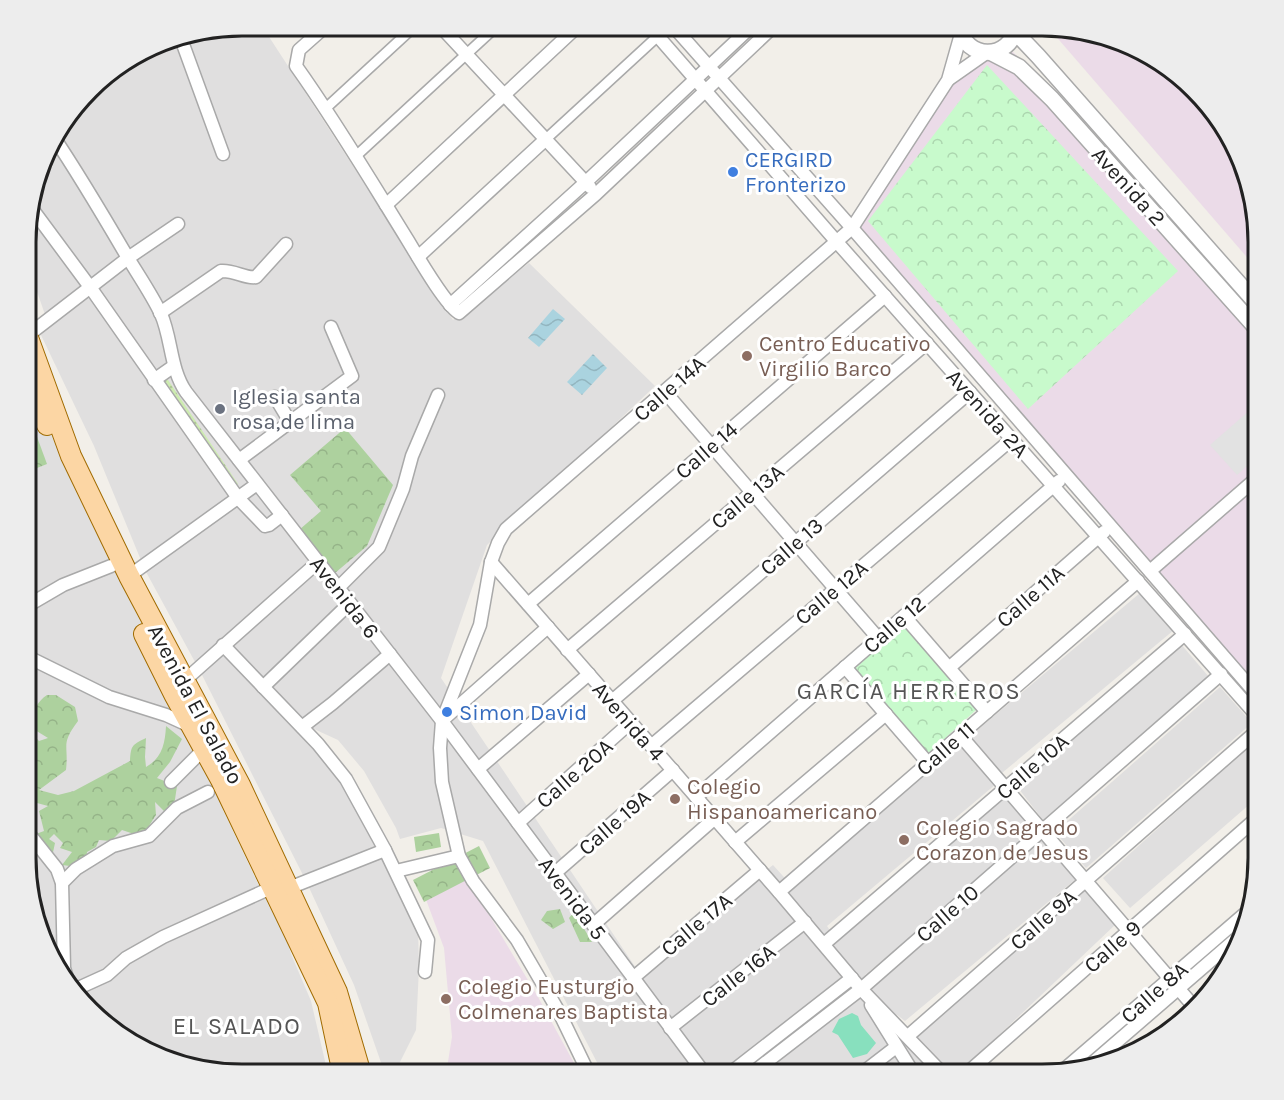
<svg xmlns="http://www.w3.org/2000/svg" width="1284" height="1100" viewBox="0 0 1284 1100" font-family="Karla,sans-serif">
<defs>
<pattern id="grass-dots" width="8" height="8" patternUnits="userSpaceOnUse" patternTransform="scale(1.5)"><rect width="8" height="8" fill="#cdebb0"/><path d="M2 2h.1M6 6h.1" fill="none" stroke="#b0c997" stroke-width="1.8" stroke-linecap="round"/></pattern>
<pattern id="forest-crowns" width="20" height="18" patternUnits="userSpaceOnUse" patternTransform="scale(1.5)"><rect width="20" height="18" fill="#add19e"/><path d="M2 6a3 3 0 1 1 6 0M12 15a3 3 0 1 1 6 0" fill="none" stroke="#95b388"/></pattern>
<pattern id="park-crowns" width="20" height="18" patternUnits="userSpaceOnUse" patternTransform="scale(1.5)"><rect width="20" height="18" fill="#c8facc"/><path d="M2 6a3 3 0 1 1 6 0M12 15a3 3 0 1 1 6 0" fill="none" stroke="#acd6af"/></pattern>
<pattern id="water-waves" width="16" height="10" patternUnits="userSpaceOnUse" patternTransform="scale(1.5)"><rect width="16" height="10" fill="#aad3df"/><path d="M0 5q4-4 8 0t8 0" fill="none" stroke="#92b5bf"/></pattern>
</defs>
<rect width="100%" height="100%" fill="#f2efe9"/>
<g fill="#e0dfdf">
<path d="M242,26H262L453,320L529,263L655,386L487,545L441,678L638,971L773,865L792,886L959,741L996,784L827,926L831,932L1002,791L1037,831L865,975L870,982L1042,837L1077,878L905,1021L896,1014L909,1032L1084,886L1116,924L958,1074H603L483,841L441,828L400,839L396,828L364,771L338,740L303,724L324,759L357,805L418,929L419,968L416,1030L394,1074H385L354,985L306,881L201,673L145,570L94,446L41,335L49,326L27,263V213L54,134L99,79L172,37Z"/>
<path d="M27,381L68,472L217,770L223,810L265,898L274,894L291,954L311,1001L328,1074H242L159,1058L89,1011L42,941L26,873Z"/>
<path d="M1140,593L1174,630L1002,773L969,737Z"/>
<path d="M1180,643L1209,677L1043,820L1015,784Z"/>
<path d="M1220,687L1252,723L1086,868L1055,832Z"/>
<path d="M1258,738V797L1130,908L1103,878Z"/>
</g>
<g fill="#ebdbe8">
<path d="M1047,26H1057L1138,48L1195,89L1236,146L1258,227V270Z"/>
<path d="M994,44L1013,52L1051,92L1258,331V691L858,227L958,74Z"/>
<path d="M457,861L538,997L580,1074H446L452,1037L444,948L418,878Z"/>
</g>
<path fill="url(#grass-dots)" d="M166,377L238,484L233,488L160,381Z"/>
<g fill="url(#forest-crowns)">
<path d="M27,426H33L47,464L27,472Z"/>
<path d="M345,428L393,485L367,546L335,573L299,530L321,511L290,475Z"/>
<path d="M47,695H56L75,707L78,721C60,745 69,744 66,770L39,790L58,795L74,791L130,761C131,745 132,745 146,738L145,757L146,767C162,758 165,744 166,726L182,739L170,762L157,778L177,786L174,806L165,812L155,802L156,815L145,832L137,835L122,830L111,841L99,840L96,847L87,852L86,862L70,866L62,865L72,852L60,848L63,843L54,834L49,839L55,843L52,857L36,834L44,831L39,811L48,806L37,803L26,805V727L39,741L48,738L35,730C30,716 35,703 47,695Z"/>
<path d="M439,833L441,847L416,852L414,837Z"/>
<path d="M479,846L490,868L424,902L413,880Z"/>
<path d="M560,909L565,922L553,929L541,920L547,911Z"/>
<path d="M574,912L592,942H580L569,918Z"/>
</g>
<g fill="url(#park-crowns)">
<path d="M987,65L1178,271L1028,409L868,221Z"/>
<path d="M903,624L976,710L929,753L847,676Z"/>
</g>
<path fill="#88e0be" d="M852,1013L858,1016L861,1025L876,1043L867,1054L853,1058L838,1035L832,1032L839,1019Z"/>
<path fill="#e2e2e2" d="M1258,403V418L1252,423L1258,430V456L1237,475L1210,445Z"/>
<g fill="url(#water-waves)">
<path d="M553,309L565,319L539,347L528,338Z"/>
<path d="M593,354L607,368L582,395L567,382Z"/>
</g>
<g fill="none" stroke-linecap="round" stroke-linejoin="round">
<g stroke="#a9a9a9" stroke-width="12">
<g id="pedestrian">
<path d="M326,108L415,26"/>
<path d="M546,139L658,36"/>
<path d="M356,156L497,26"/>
</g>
</g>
<g stroke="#a9a9a9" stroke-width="15">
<g id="minor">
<path d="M326,26L299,50L296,66C336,122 371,181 407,239C418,257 444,303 459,313L596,194L774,26"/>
<path d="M440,26L590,187"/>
<path d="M649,26L836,241L1258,717"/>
<path d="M673,26L852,228L1258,696"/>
<path d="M203,33L207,31"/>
<path d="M180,36L223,154"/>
<path d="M949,79L986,53"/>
<path d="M53,136C80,176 104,217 128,258C139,276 152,295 161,314C172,339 170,369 186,392L442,721L705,1074"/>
<path d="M386,205L578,26"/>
<path d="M30,206L90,287L238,498L265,526L269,525L282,515"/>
<path d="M418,257L546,139"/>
<path d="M450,305L586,182L752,26"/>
<path d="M160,313L221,271C235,270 245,279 256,277L286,244"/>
<path d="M27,336L128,258L178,224"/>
<path d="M154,380L174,366"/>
<path d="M665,392L878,638"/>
<path d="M275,397L290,422"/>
<path d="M239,460L352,376L331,327"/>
<path d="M491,562L779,892L861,989L943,1074"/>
<path d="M1150,571L1258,477"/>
<path d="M129,576L257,484"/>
<path d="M338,588L379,547L403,489L412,456L438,395"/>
<path d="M528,604L885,296"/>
<path d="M27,606L63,585L111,566"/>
<path d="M904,616L987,712"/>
<path d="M223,645L318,744L346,779L385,850L428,940L425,972"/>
<path d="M567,650L927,343"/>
<path d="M26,656L109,697L166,715L190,726"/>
<path d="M845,667L928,763"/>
<path d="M950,667L1104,532"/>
<path d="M184,681L318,562"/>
<path d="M263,687L350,603"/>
<path d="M612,701L970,392"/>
<path d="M445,718L548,627"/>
<path d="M302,727L333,703L390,654"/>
<path d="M960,735L1196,1009"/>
<path d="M651,746L1012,439"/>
<path d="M478,769L589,674"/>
<path d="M171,782L204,749"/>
<path d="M696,797L1059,481"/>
<path d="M518,823L631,722"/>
<path d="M26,830L57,869L62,883L64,968L67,978"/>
<path d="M735,842L886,714"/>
<path d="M396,871L459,856"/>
<path d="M555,873L673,770"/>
<path d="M62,883L76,869L113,846L149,836L177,808L208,792"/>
<path d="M289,888L385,850"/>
<path d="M779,892L1138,581"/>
<path d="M593,925L715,818"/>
<path d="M824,944L1185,634"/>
<path d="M633,978L760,870"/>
<path d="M74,990L107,975L126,958L163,937L273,887"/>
<path d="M871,1005L914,1074"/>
<path d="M670,1028L805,922"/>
<path d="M908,1036L1258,730"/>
<path d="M1090,1065L1244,932"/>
<path d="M1060,1073L1248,911"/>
<path d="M589,1074L559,1012L517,940L473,881L459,856L442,782L440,748L442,721L480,625L491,562L498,543L506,529L852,228L948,80L961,34"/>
<path d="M729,1074L852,978"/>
<path d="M751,1074L861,989L1221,674"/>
<path d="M861,1074L896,1047"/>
<path d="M966,1074L1258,817"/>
</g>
</g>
<g stroke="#a9a9a9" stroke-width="18">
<g id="tertiary">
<path d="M959,26C965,61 1010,61 1017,26"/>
<path d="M1016,33L1038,56L1258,305"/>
<path d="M992,53L1019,67L1052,99L1258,330"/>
</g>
</g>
<g stroke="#a06b00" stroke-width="22">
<g id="primary">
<path d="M27,335L71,456L129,576L240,785L337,992L361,1074"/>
<path d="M27,378L47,425"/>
<path d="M144,634L175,696L221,780L328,1003L343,1074"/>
</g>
</g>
<use href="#pedestrian" stroke="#fff" stroke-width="9"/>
<use href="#minor" stroke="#fff" stroke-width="12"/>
<use href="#tertiary" stroke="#fff" stroke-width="15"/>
<use href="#primary" stroke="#fcd6a4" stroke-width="20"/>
</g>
<g fill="#3f7fe0" stroke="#fff" stroke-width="2">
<circle cx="733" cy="172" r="6"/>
<circle cx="447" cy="712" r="6"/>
</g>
<g fill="#8d6e63" stroke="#fff" stroke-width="2">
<circle cx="747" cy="356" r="6"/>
<circle cx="675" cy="799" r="6"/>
<circle cx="904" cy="840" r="6"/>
<circle cx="446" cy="999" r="6"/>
</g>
<circle fill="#6b7280" stroke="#fff" stroke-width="2" cx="220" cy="409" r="6"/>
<g text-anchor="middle" stroke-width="6" stroke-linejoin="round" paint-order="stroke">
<g font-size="22" fill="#366cbe" stroke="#fff" text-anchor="start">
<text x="745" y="167">CERGIRD<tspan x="745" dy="25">Fronterizo</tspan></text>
<text x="459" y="720">Simon David</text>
</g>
<g font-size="22" fill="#222" stroke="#fff">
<text transform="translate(1129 186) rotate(48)" y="8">Avenida 2</text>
<text transform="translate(669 388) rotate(-41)" y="8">Calle 14A</text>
<text transform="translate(988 413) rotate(48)" y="8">Avenida 2A</text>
<text transform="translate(706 450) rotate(-41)" y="8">Calle 14</text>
<text transform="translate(747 496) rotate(-40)" y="8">Calle 13A</text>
<text transform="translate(791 546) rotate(-41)" y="8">Calle 13</text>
<text transform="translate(831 592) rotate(-40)" y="8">Calle 12A</text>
<text transform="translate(1030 596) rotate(-41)" y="8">Calle 11A</text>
<text transform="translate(345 597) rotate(52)" y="8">Avenida 6</text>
<text transform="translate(894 624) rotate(-41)" y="8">Calle 12</text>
<text transform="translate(196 704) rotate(62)" y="8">Avenida El Salado</text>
<text transform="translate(629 721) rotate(49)" y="8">Avenida 4</text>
<text transform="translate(945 748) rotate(-41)" y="8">Calle 11</text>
<text transform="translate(1032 766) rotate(-41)" y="8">Calle 10A</text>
<text transform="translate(574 773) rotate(-41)" y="8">Calle 20A</text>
<text transform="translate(614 822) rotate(-41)" y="8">Calle 19A</text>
<text transform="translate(573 898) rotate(53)" y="8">Avenida 5</text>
<text transform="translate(947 913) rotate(-41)" y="8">Calle 10</text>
<text transform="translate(1043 919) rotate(-41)" y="8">Calle 9A</text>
<text transform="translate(696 924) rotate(-40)" y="8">Calle 17A</text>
<text transform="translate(1112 946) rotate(-41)" y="8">Calle 9</text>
<text transform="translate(738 975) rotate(-38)" y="8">Calle 16A</text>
<text transform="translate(1154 992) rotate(-41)" y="8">Calle 8A</text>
</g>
<g font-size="22" fill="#785e54" stroke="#fff" text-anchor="start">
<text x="759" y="351">Centro Educativo<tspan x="759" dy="25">Virgilio Barco</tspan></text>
<text x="687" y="794">Colegio<tspan x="687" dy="25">Hispanoamericano</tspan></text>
<text x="916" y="835">Colegio Sagrado<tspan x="916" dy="25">Corazon de Jesus</tspan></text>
<text x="458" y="994">Colegio Eusturgio<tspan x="458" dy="25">Colmenares Baptista</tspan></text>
</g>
<g font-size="22" fill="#5b616d" stroke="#fff" text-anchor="start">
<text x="232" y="404">Iglesia santa<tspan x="232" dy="25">rosa,de lima</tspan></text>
</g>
<g font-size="24" letter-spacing="1.5" fill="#555" stroke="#fff">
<text x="909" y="699">GARCÍA HERREROS</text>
<text x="237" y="1034">EL SALADO</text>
</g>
</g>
<path d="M0 0H1284V1100H0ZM242 36H1042A206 206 0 0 1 1248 242V858A206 206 0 0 1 1042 1064H242A206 206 0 0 1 36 858V242A206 206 0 0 1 242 36Z" fill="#ededed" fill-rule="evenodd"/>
<path fill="none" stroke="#222" stroke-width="3" d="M242 36H1042A206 206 0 0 1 1248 242V858A206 206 0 0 1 1042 1064H242A206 206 0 0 1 36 858V242A206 206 0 0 1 242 36Z"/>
</svg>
